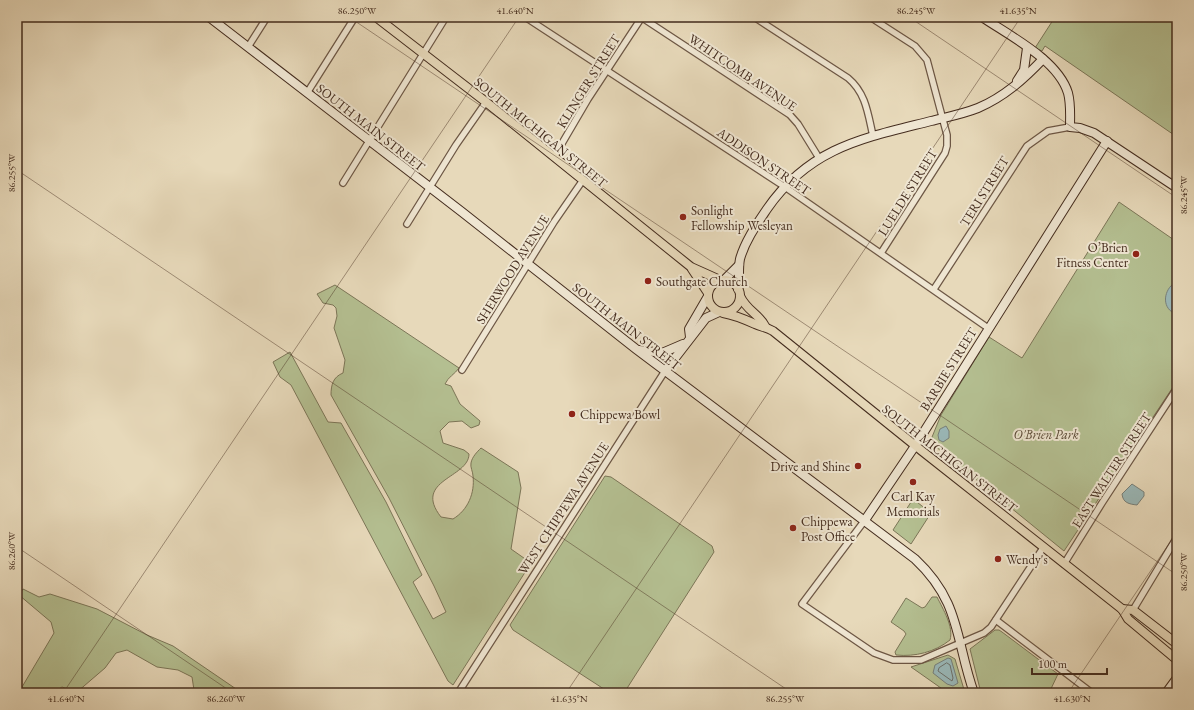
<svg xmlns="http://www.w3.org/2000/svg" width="1194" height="710" viewBox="0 0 1194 710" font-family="'EB Garamond',serif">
<rect width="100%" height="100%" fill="#e7d9ba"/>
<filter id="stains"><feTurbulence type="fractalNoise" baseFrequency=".005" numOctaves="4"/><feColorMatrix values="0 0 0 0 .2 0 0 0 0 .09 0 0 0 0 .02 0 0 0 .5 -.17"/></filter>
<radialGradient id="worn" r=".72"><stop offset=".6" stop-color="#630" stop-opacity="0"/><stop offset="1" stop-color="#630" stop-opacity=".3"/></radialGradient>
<g fill="#b4bf91" stroke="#7c7658">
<path d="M1055,17H1177V137L1045,46L1042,51L1035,48Z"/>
<path d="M1119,202L1177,242V381L1064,551L930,442L941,415L989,337L1022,358Z"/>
<path d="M335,285L459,368C455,374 448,377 445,384L451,386L460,404L480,421L479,425L471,428L462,421L449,422L440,431L443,443L464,450L469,454C469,478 412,480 441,517L453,519C468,510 475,493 473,476C473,472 470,467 471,463C472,457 477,452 481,448L518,472L521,488L511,549L531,563L453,685L448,681L291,385L280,377L273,362L290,352L328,422L341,423L386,502L422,575L413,582L433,619L446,612L434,586L389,498L331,395C331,385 333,377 343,373L345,360L334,328L337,316L336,308L333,305L323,303L317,294Z"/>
<path d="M605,476L611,477L712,546L714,552L624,693H610L513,630L510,625Z"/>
<path d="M913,499L931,513L911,544L893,530Z"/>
<path d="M23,589L39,597L50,594L97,609L147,635L173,646L242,693H192L194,690L192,677L178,670L157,667L127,650L116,653L105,668L77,692L62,687L52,693H21L22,687L54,633L51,622L19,595Z"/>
<path d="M932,597H937C943,609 954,627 950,640C935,652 915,657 896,655L895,652L906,634L904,631L891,622L906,598L922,608L925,607Z"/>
<path d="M995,630H999L1002,632L1058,674L1049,693H981L970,649Z"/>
<path d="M948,655L955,659L965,693H948L911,667Z"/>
</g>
<g fill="#9ab8b8" stroke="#78807a">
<path d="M1177,284V314H1176C1162,309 1163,292 1173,284Z"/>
<path d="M946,426L949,431V438L943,442L939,440L938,435L940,429Z"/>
<path d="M1132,484L1144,492V496L1137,505C1129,504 1123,503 1122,494Z"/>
<path d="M948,658L951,659L958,683L953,686L947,684L933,673L935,665Z"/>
</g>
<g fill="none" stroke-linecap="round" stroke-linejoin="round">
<path stroke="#6f726b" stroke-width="1" d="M947,663L950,665L953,678L952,681L938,671L939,668Z"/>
<g stroke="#6d5745" stroke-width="8">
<g id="street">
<path d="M525,17L785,187L988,328"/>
<path d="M641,17L790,115L798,124L819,158"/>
<path d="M754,17L848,78C866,93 868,114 873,136"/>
<path d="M870,17L915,46L927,60L947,135V146L945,153L881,253"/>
<path d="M248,47L267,17"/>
<path d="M307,93L355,17"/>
<path d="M554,157L588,99L642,17"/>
<path d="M343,183L446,17"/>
<path d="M407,224L456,145L486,102"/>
<path d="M934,289L1027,146L1048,131L1070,127"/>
<path d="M462,370L554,222L583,180"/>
<path d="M865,520L802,604L874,653L893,660H921L984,633L991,627L1043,548"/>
<path d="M1064,564L1102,503L1177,388"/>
<path d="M1133,610L1177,537"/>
<path d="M996,620L1092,693"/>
<path d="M458,693L665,371"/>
</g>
</g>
<g stroke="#442c1e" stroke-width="10">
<g id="secondary">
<path d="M209,17L462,212L636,349L915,559C961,602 955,639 974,693"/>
<path d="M982,17C1010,36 1058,60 1068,93C1071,104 1070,116 1070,127L1080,128L1094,133L1177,188"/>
<path d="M1017,81L1024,70L1027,48"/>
<path d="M724,280L739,265"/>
<path d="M738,289C740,279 738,269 740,259C745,241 757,224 767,209C810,147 864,138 931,121C947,117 963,114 978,108C1004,97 1024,79 1043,59"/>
<path d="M690,337L689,329L707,298"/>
<path d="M639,350L662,353L683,344"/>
<path d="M665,371L706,318L719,312"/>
<path d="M865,520L915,446L1107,141"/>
<path d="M1166,693L1177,678"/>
<path d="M1175,693L1177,689"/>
</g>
</g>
<g stroke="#442c1e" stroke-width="10">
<g id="primary">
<path d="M376,17L486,102L691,267L720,280"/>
<path d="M692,269L708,293"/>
<circle cx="724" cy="296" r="16"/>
<path d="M740,296C747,311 758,313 765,326"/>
<path d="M723,313C735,315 744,319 755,324C761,327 766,327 773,331L922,451L1122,609L1128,619L1177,660"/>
<path d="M1122,609L1133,610L1177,644"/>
</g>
</g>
<use href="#street" stroke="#efe6d2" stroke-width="5.5"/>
<use href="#secondary" stroke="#efe6d2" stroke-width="8"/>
<use href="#primary" stroke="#e7d9ba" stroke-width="8"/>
</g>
<path fill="none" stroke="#442c1e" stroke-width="1" stroke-opacity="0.45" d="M349,17L1177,575M909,17L1177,198M17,170L792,693M17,547L233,693M63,693L519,17M566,693L1021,17M1068,693L1177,532"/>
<g fill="#8f2418" stroke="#efe6d2" stroke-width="1.5">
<circle cx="683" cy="217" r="4"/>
<circle cx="1136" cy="254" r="4"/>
<circle cx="648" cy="281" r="4"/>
<circle cx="572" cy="414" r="4"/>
<circle cx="858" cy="466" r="4"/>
<circle cx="913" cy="482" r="4"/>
<circle cx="793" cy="528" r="4"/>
<circle cx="998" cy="559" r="4"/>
</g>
<g text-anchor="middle" stroke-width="4" stroke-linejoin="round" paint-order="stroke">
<g font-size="13" fill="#442c1e" stroke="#efe6d2">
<text transform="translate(743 72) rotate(34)" y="5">WHITCOMB AVENUE</text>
<text transform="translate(588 81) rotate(-58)" y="5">KLINGER STREET</text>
<text transform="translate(371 127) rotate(38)" y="5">SOUTH MAIN STREET</text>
<text transform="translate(541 132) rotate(39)" y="5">SOUTH MICHIGAN STREET</text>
<text transform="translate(764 161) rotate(34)" y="5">ADDISON STREET</text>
<text transform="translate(984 191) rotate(-58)" y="5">TERI STREET</text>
<text transform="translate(907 192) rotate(-58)" y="5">LUELDE STREET</text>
<text transform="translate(512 269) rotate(-58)" y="5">SHERWOOD AVENUE</text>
<text transform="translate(627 326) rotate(38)" y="5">SOUTH MAIN STREET</text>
<text transform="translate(948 369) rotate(-58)" y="5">BARBIE STREET</text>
<text transform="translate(950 458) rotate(38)" y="5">SOUTH MICHIGAN STREET</text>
<text transform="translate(1111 470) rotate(-57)" y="5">EAST WALTER STREET</text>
<text transform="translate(563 508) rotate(-57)" y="5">WEST CHIPPEWA AVENUE</text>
</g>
<g font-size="13" fill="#442c1e" stroke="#efe6d2" text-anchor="start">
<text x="691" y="215">Sonlight<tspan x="691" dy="15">Fellowship Wesleyan</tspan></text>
<text x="1128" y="252" text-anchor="end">O’Brien<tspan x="1128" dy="15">Fitness Center</tspan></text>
<text x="656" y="286">Southgate Church</text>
<text x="580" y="419">Chippewa Bowl</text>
<text x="850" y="471" text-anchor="end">Drive and Shine</text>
<text x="913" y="501" text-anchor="middle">Carl Kay<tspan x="913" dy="15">Memorials</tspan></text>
<text x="801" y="526">Chippewa<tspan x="801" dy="15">Post Office</tspan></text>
<text x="1006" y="564">Wendy's</text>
</g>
<g font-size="13" font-style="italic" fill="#5a4935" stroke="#efe6d2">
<text x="1046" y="439">O'Brien Park</text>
</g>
</g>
<rect width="1194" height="710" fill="none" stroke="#e7d9ba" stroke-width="44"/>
<path d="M1032 668v6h75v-6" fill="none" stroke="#442c1e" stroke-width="2"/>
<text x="1038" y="668" font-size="12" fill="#442c1e" stroke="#efe6d2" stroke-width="3" paint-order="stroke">100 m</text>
<rect x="22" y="22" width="1150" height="666" fill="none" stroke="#442c1e" stroke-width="1.5"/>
<g font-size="10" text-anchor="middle" fill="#442c1e">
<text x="357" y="14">86.250°W</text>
<text x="515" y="14">41.640°N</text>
<text x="916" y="14">86.245°W</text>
<text x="1018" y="14">41.635°N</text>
<text transform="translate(11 173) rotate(-90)" y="4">86.255°W</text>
<text transform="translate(1183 195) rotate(-90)" y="4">86.245°W</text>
<text transform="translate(11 551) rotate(-90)" y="4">86.260°W</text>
<text transform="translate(1183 572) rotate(-90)" y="4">86.250°W</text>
<text x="66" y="702">41.640°N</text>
<text x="226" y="702">86.260°W</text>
<text x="569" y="702">41.635°N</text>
<text x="785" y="702">86.255°W</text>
<text x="1072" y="702">41.630°N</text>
</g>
<rect width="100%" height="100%" filter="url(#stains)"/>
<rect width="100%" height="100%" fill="url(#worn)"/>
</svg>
